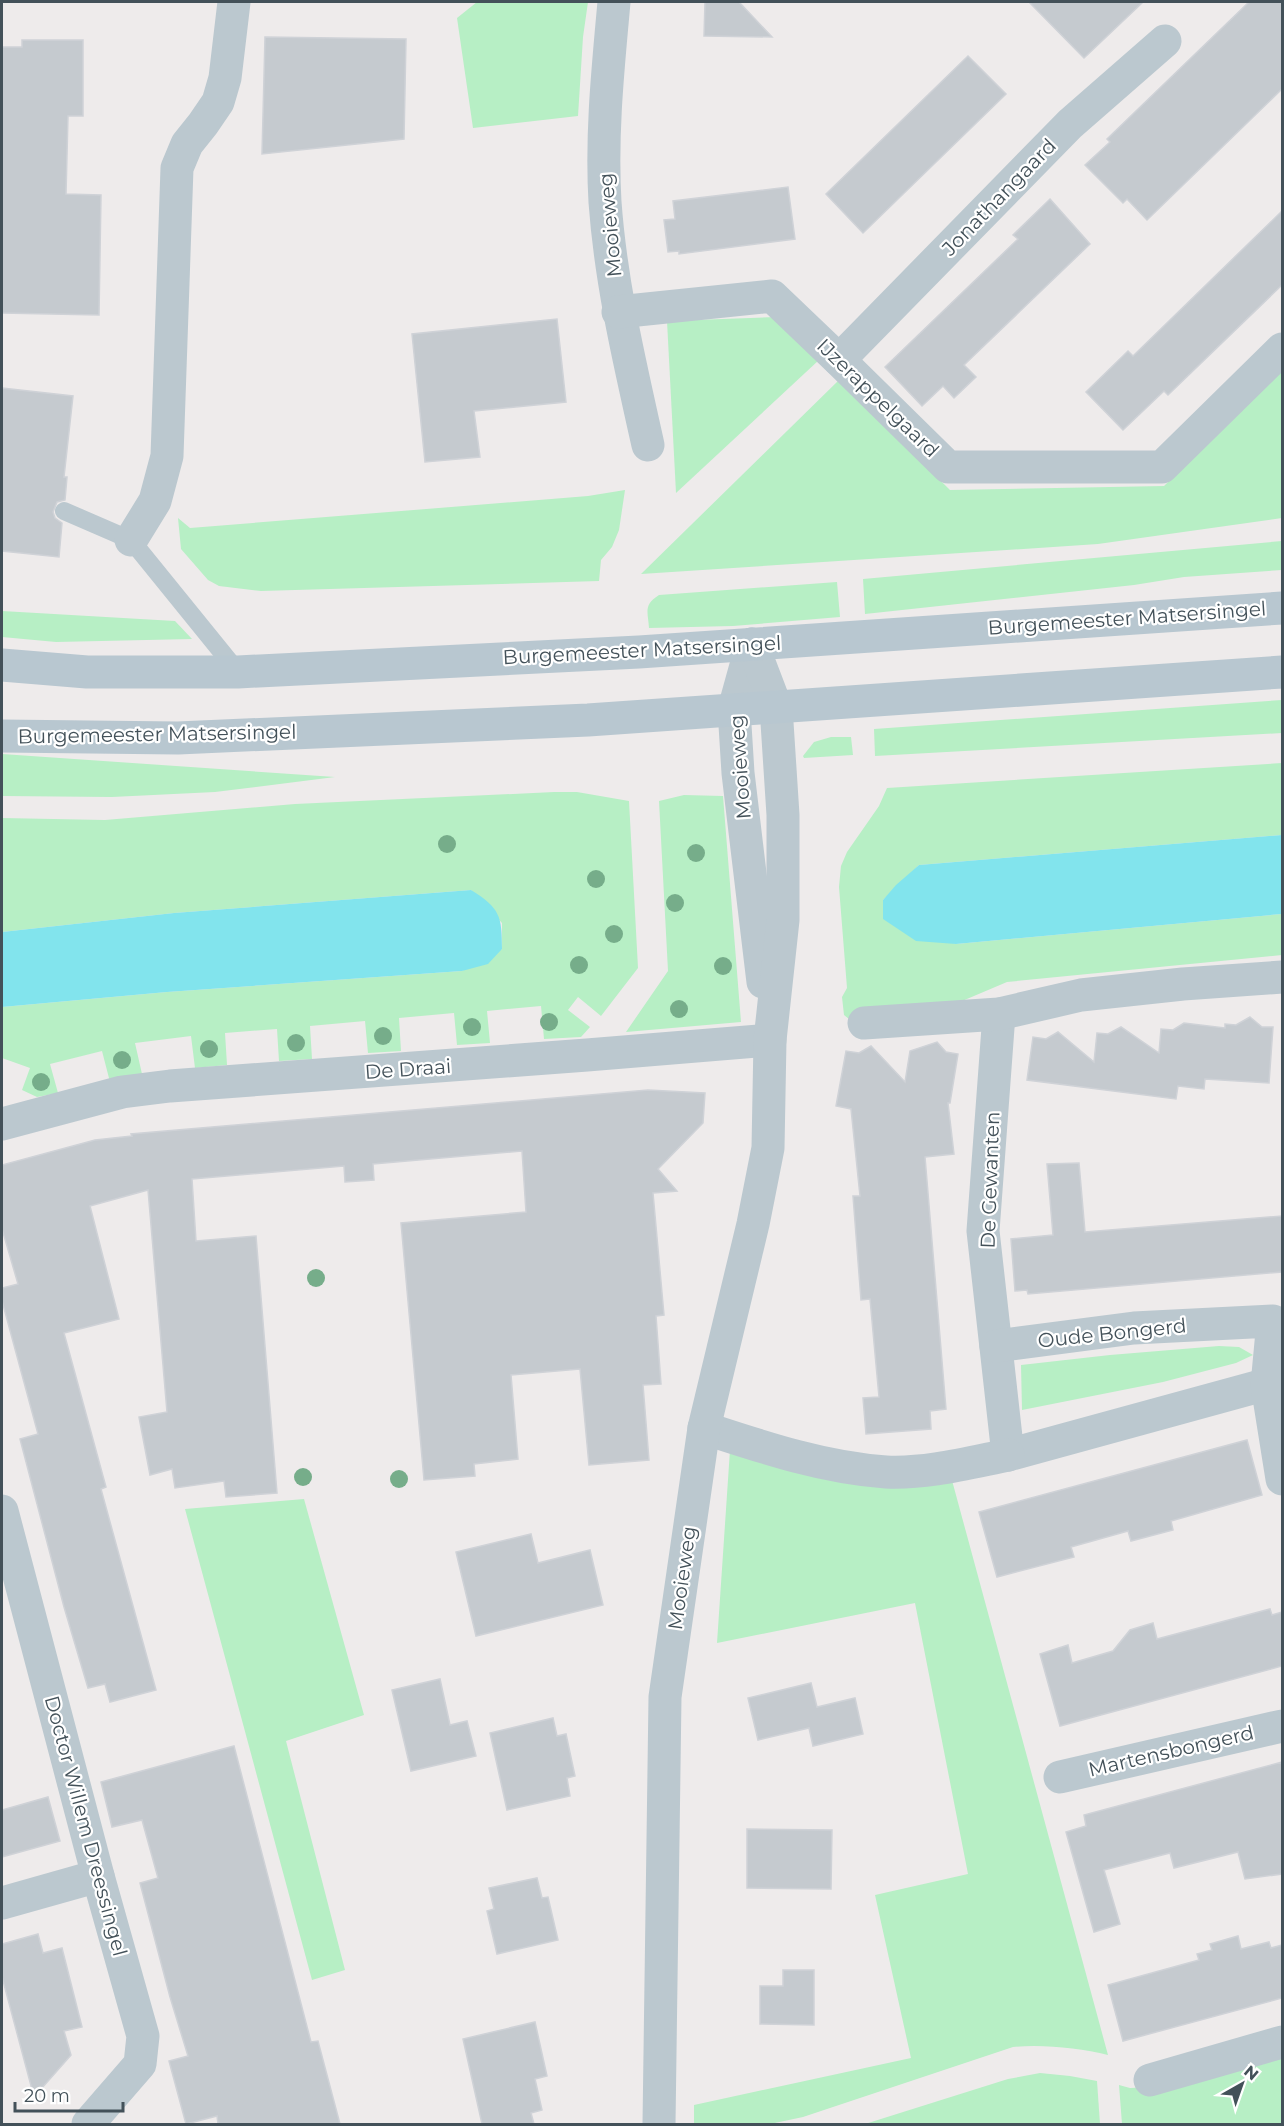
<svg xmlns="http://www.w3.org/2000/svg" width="1284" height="2126" viewBox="0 0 1284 2126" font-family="Montserrat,sans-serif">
<rect width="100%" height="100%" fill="#eeebeb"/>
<g fill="#b7efc5">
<path d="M477,2H588L583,37L578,116L473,128L457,18Z"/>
<path d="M776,317L819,360L676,493L667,321Z"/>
<path d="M1282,371V518L1098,544L641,574L839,380L950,490L1164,486Z"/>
<path d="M625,490L619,530L612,547L601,560L599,581L261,591L219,586L208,580L181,549L178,518L190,528L588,496Z"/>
<path d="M1282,541V570L1184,577L1134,585L865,614L863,579Z"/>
<path d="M837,582L840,617L733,626L649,628C648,612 643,605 659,595Z"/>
<path d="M2,611L175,621L192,639L56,642L2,637Z"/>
<path d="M1282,700V733L875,756L874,729Z"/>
<path d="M831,737H851L853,755L804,758L803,756L814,742Z"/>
<path d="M2,754L335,777L215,792L112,797L2,796Z"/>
<path d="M1282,763V835L919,865L883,900L884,919L956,944L1282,914V955L1007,982L948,1007L849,1019L844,1015L842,997L847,988L839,887L841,866L847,852L879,806L887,788Z"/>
<path d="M554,792H577L629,801L638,968L601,1016L578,997L568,1010L590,1027L581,1037L544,1039L541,1006L487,1011L490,1043L457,1045L454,1013L399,1018L401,1051L368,1053L365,1021L310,1026L312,1059L279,1061L277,1029L225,1033L227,1065L195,1068L191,1036L135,1043L142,1074L110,1082L102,1051L50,1064L58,1093L37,1097L22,1090L30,1068L2,1058V1007L167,992L462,971L502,949V923L471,890L174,913L2,932V818L105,820L295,804Z"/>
<path d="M684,795L723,796L741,1022L626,1032L668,971L659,801Z"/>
<path d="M1219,1346L1239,1347L1253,1355L1236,1363L1163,1382L1022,1410L1021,1365L1110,1355Z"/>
<path d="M730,1450L950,1473L1108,2055C1080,2048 1042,2044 1013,2047L803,2117L770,2124H694V2105L911,2058L875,1895L968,1874L915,1603L717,1643Z"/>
<path d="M304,1499L364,1715L286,1741L345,1970L312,1980L185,1509Z"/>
<path d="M1282,2051V2124H1122L1119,2085L1130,2088L1154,2087Z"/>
<path d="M1040,2073L1070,2076L1097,2081L1100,2124H865L1008,2079Z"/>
</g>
<g fill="#82e4ed">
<path d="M1282,835V914L956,944L916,941L883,919V900L896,885L919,865Z"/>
<path d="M471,890C500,908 502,916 502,949L488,964L462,971L167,992L2,1007V932L174,913Z"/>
</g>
<g fill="#c5cacf" stroke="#cfd2d7" stroke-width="1.5">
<path d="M705,2H739L772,37L704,36Z"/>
<path d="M1029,2H1143L1084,58Z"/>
<path d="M1249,2H1282V89L1147,220L1127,199L1123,203L1085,165L1110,142L1107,139Z"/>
<path d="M265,37L406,39L404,139L262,154Z"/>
<path d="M22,40H83V116H68L66,194L101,195L99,315L2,313V47H22Z"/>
<path d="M968,56L1006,94L863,233L826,194Z"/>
<path d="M788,187L795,239L679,254V251L668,252L664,220L675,219L673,201Z"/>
<path d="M1050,199L1090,244L964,365L976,377L954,398L943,386L922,406L885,367L1018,239L1013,235Z"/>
<path d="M1282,211V285L1168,395L1164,391L1123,430L1086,392L1128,351L1133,356Z"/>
<path d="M557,319L566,402L474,411L480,457L425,462L412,334Z"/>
<path d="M2,388L73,396L64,477H67L65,500L57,502L53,512L55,518L62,523L59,557L2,551Z"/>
<path d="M1250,1017L1262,1027H1273L1269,1083L1205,1079L1204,1089L1178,1086L1176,1099L1027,1080L1033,1037L1046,1039L1058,1032L1094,1062L1097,1033L1108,1034L1121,1027L1159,1053L1161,1029L1173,1030L1184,1023L1225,1028V1024L1236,1025Z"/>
<path d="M937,1042L946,1052L958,1054L950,1103H948L954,1154L925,1157L946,1409L930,1411L931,1429L866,1434L863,1398L879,1397L870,1299L861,1300L853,1196H860L851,1109L836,1106L846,1051L859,1053L871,1046L905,1082L910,1051Z"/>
<path d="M648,1090L705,1093L703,1123L658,1169L677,1191L653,1193L664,1315L656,1316L661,1384L643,1385L649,1460L589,1465L580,1369L511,1375L518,1459L474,1464L475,1476L424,1480L401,1223L526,1212L522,1151L373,1164L374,1180L345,1182L344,1166L192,1179L196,1241L256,1236L277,1493L226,1497L224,1481L175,1488L172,1469L150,1475L139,1417L167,1412L148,1190L90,1206L119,1319L64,1333L106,1487L101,1489L156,1690L110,1702L105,1684L88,1688L64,1607L20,1439L38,1434L2,1301V1288L18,1284L2,1229V1165L95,1140L132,1136L131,1134Z"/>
<path d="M1079,1163L1085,1232L1282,1216V1272L1028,1294L1027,1290L1015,1291L1011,1239L1053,1235L1047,1164Z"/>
<path d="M1247,1440L1262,1495L1171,1521L1173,1530L1131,1541L1128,1531L1071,1547L1074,1557L997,1577L979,1512Z"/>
<path d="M531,1534L538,1563L590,1550L603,1605L476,1636L456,1552Z"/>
<path d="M1270,1609L1272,1615L1282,1612V1666L1060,1726L1040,1654L1068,1645L1072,1663L1113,1651L1130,1630L1153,1623L1157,1639Z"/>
<path d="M440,1679L450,1725L467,1721L476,1756L411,1771L392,1690Z"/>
<path d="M811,1683L817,1707L855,1698L863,1734L813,1746L809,1728L758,1740L748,1698Z"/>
<path d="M553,1718L557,1736L566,1734L575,1776L567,1778L570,1796L507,1810L490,1733Z"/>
<path d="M234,1746L311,2042L318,2041L340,2124H218L217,2116L186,2124L169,2061L188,2056L170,1997L140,1883L158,1878L142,1820L112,1827L101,1782Z"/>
<path d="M1282,1762V1874L1245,1879L1238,1852L1174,1868L1170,1853L1104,1870L1120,1924L1094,1932L1066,1832L1086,1826L1084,1815Z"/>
<path d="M48,1797L60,1841L2,1857V1810Z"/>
<path d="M747,1829L832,1830L831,1889L747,1888Z"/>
<path d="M537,1878L542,1898L548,1897L558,1940L497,1954L487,1911L494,1909L489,1888Z"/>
<path d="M38,1934L43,1953L62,1948L82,2027L64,2031L71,2055L34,2097L2,1977V1944Z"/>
<path d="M1238,1936L1241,1949L1269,1942L1271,1948L1282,1945V1998L1123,2041L1108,1985L1199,1960L1197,1954L1212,1950L1210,1944Z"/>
<path d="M783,1970H814V2025L760,2024V1986H783Z"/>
<path d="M535,2022L547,2076L535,2079L542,2110L531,2113L534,2124H482L463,2039Z"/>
</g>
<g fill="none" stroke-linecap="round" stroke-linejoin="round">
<path stroke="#bbc8cf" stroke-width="18" d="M64,511L131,540L238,672"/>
<g stroke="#bbc8cf" stroke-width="33">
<path d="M614,2C608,68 601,135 605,202C611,285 630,364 648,445"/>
<path d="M618,312L772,296L839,360L948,467H1162L1282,349"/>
<path d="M839,360L1070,124L1165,41"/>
<path d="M131,540L155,501L167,456L177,168L187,144L203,124L218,102L225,78L234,2"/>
<path d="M752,644L734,709L738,773L763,982"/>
<path d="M999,1014L983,1231L1008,1455L1282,1380"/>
<path d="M864,1023L999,1014L1081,995L1183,984L1282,977"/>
<path d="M2,1124L122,1092L170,1086L587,1055L770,1040"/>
<path d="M996,1346L1134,1328L1273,1321L1267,1385L1282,1479"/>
<path d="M704,1428C762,1447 824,1468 886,1472C926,1474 968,1463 1008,1455"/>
<path d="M2,1511L98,1876L143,2036L140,2064L88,2124"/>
<path d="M1060,1777L1282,1726"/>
<path d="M2,1903L98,1876"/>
<path d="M1150,2080L1282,2042"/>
<path d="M659,2124L665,1697L704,1428L753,1224L768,1148L770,1040L783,920V815L776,707L752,644"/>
</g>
<g stroke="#b8c7d0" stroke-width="33">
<path d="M2,665L87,672H238L639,652L1282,608"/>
<path d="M2,736L178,738L588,720L1282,672"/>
</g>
</g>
<g fill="#76ad8a">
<circle cx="447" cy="844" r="9"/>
<circle cx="696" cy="853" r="9"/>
<circle cx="596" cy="879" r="9"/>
<circle cx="675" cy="903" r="9"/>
<circle cx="614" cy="934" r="9"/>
<circle cx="579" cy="965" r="9"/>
<circle cx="723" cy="966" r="9"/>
<circle cx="679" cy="1009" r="9"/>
<circle cx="549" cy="1022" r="9"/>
<circle cx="472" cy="1027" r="9"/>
<circle cx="383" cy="1036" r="9"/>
<circle cx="296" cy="1043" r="9"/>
<circle cx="209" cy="1049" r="9"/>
<circle cx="122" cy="1060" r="9"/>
<circle cx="41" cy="1082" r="9"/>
<circle cx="316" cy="1278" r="9"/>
<circle cx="303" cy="1477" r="9"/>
<circle cx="399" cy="1479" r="9"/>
</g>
<g text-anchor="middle" stroke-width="4.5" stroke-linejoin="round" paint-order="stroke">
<g font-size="20" fill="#435159" stroke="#fff">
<text transform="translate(999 197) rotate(-46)" y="7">Jonathangaard</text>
<text transform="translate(610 225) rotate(-95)" y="7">Mooieweg</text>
<text transform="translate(878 398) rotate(44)" y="7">IJzerappelgaard</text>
<text transform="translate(1127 618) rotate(-4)" y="7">Burgemeester Matsersingel</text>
<text transform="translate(642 650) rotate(-3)" y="7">Burgemeester Matsersingel</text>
<text transform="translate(157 734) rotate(-1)" y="7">Burgemeester Matsersingel</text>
<text transform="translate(740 767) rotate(-94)" y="7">Mooieweg</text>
<text transform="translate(408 1069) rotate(-4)" y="7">De Draai</text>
<text transform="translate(990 1180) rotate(-88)" y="7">De Gewanten</text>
<text transform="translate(1112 1333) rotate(-6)" y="7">Oude Bongerd</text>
<text transform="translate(682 1578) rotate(-82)" y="7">Mooieweg</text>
<text transform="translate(1171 1751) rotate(-13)" y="7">Martensbongerd</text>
<text transform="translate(86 1826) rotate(75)" y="7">Doctor Willem Dreessingel</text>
</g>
</g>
<rect width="1284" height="2126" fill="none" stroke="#435159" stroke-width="6"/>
<g transform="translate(1242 2084) rotate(40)" stroke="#ffffff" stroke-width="4.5" paint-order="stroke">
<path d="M0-4.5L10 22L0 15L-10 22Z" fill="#435159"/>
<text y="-9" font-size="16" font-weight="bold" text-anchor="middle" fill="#435159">N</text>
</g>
<path d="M15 2102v9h108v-9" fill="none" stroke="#435159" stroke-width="3"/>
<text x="24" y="2102" font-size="18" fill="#435159" stroke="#ffffff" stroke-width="4.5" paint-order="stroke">20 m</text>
</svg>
